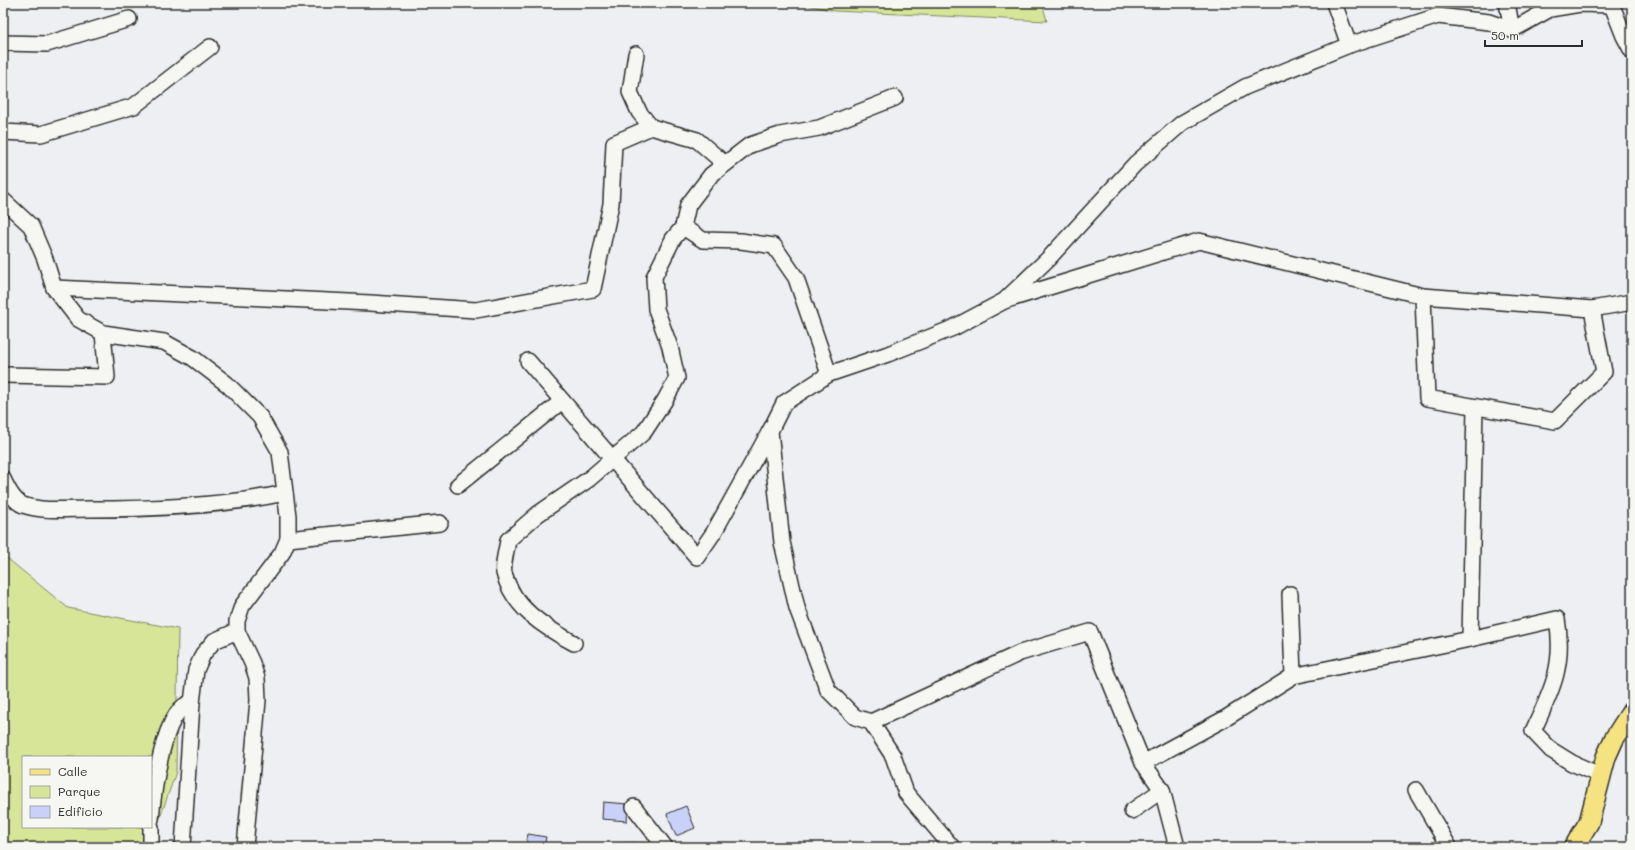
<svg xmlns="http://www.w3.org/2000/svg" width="1635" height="850" viewBox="0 0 1635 850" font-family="Mali,sans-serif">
<rect width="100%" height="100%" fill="#edeff3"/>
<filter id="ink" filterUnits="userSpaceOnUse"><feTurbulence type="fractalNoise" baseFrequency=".025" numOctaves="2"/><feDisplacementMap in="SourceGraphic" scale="8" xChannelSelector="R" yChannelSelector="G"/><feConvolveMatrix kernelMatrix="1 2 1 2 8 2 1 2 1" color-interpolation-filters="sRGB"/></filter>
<g filter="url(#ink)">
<g fill="#d7e598" stroke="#818862" fill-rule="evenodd">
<path d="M798,3H1042L1047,21L835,11Z"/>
<path d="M3,555L68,608L178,629L176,772L150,847H3ZM23,757H151V827H23Z"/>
</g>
<g fill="#cad1f9" stroke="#2b2b2b">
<path d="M603,802L628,804L627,821L602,819Z"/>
<path d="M686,806L695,828L676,836L667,814Z"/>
<path d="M528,834L546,837L544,847H526Z"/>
<path d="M625,843H636L634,847H623Z"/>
<rect x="505" y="845" width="21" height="2"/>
<path d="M505,845V847H487Z"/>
</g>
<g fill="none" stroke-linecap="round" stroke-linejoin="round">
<g stroke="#2b2b2b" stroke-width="18">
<g id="minor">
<path d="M1334,3L1349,45"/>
<path d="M1507,3L1512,30"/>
<path d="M1611,3L1624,36L1632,51"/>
<path d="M3,43L47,44L129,19"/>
<path d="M636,54L630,92L639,112L651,127"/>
<path d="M3,132L41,134L134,106L210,47"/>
<path d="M3,200L31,226L45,259L54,288L78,319L103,333L164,342L193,358L227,384L260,417L280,452L288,516V539L282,553L242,606L237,621V631L252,663L257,678L258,700L245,847"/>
<path d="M54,288L370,303L476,310L593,289L611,204L614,143L651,127L697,140L725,164"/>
<path d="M1423,296L1427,398L1555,421L1604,372L1592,309"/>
<path d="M1007,300L1199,241L1423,296L1592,309L1632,302"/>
<path d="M528,361L697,557L714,532L770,431"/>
<path d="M829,374L796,278L774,246L741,241L703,240L683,227L688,205L711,175L750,145L780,135L819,128L895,98"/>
<path d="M3,375L107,377L103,333"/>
<path d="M3,479C7,488 13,501 23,505C43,512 68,509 89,509C151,509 224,506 285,493"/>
<path d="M458,485L562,401"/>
<path d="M288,539L440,523"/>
<path d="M1290,594L1293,676"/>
<path d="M1470,639L1557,619C1565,665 1552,690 1533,731L1551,750L1572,763L1602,776"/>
<path d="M574,643C544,627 513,608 504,573C502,564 507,549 508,540L538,514L589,479L644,432L665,400L677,378L670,347L656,309L654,277L673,239L683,227"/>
<path d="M871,722L1020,653L1090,632L1143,763L1162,790L1177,847"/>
<path d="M1143,763L1226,718L1293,676L1470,639L1475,407"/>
<path d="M1416,790L1449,847"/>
<path d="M634,807L665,847"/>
<path d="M1132,811L1162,790"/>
<path d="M151,819C153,796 163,705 192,703"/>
<path d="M151,827V847"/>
<path d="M183,847L192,703L196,670L203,654L214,641L237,631"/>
<path d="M952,847L906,793L893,756L871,722L855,717L828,690L797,608L782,542L770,431L784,403L829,374L888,354L953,328L1004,301L1049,258L1135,164L1182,123L1245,87L1349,45L1438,16L1489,22L1512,30L1550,9L1580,4L1612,5"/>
</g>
</g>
<g stroke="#2b2b2b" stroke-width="22">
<path id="major" d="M1574,847L1589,822L1606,757L1614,739L1632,711"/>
</g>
<use href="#minor" stroke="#f6f6f2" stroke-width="15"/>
<use href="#major" stroke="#f5e382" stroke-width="19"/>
</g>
</g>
<rect width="1635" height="850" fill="none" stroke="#f6f6f2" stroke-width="16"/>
<rect x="8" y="8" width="1619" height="834" fill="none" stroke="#2b2b2b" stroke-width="1.5" filter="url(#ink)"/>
<rect x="22" y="756" width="130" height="72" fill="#f6f6f2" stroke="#a5a5a2"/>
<rect x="30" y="769" width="20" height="6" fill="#f5e382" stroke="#a5a5a2"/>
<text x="58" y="776" font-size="12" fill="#2b2b2b">Calle</text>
<rect x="30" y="786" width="20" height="12" fill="#d7e598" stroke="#a5a5a2"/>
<text x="58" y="796" font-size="12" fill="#2b2b2b">Parque</text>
<rect x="30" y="806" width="20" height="12" fill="#cad1f9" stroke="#a5a5a2"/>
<text x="58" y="816" font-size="12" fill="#2b2b2b">Edificio</text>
<path d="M1485 40v6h97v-6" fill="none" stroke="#2b2b2b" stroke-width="2"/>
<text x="1491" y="40" font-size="12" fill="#2b2b2b" stroke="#f6f6f2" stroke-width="3" paint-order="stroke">50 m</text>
</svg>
